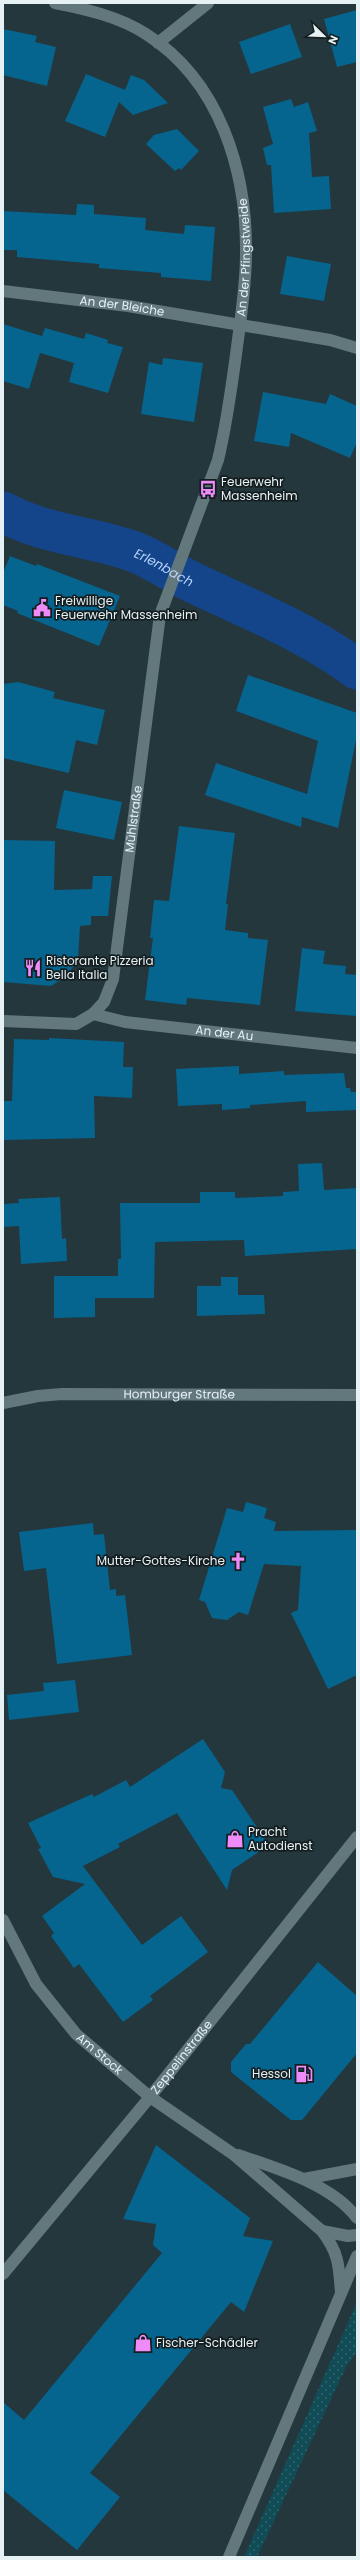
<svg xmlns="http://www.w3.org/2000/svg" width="360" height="2560" viewBox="0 0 360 2560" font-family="Poppins,sans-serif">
<defs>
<pattern id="grass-dots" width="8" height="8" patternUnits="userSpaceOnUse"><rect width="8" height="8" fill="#114b56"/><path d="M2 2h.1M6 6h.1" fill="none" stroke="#34656f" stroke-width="1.8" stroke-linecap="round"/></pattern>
</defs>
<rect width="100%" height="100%" fill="#24373c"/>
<path fill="url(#grass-dots)" d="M357,2302V2351L347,2365L257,2557H244Z"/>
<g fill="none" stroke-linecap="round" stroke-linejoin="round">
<path stroke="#14458b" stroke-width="41" id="s1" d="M3,512C44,535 92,536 135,552C156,560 174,574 194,583C253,611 304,631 357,669"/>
</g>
<g fill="#06658f">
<path d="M357,10V62L337,67L324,19Z"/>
<path d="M290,24L302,57L251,74L239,42Z"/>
<path d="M3,29L37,36L35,42L56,47L47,86L3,75Z"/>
<path d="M86,74L125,90L131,75L144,80L168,103L133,115L119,102L105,137L65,121Z"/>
<path d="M291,99L294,107L308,102L317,131L309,133L312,177L329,176L331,209L274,213L271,165H267L263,148L273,144L263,107Z"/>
<path d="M177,129L199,151L181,170L179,168L175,171L146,144L154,135Z"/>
<path d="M77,204L94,205V214L146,218L145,230L184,234L185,225L215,227L211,281L161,277V273L99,268V264L17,257V250H3V211L76,215Z"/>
<path d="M287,256L331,264L324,301L280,294Z"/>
<path d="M3,324L42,336L45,328L84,339L86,333L108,340L107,343L123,347L108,393L69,382L74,363L40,353L29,389L3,381Z"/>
<path d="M163,358L203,363L194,422L141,414L149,362L162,365Z"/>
<path d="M263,392L326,404L330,394L357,406V442L350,458L291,433L289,447L254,441Z"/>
<path d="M10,556L36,566L37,564L120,596L99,646L17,613L18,611L3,605V573Z"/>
<path d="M248,675L357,713V735L338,828L302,817L301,827L205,795L216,763L307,794L318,741L236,711Z"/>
<path d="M18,682L55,692L53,698L105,710L97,745L76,740L69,773L3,758V684Z"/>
<path d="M64,790L122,802L114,840L56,828Z"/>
<path d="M179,826L235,833L226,904H228L225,930L248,933V938L268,940L260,1005L187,998L186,1005L145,1000L153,938H150L154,900L169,901Z"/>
<path d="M3,840L55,841L54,890L92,889L93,876H112L108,916H91V925L80,926L78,959L67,976L51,986L3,982Z"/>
<path d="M302,948L325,951L323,964L346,966L345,974L357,975V1016L295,1011Z"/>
<path d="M49,1038L124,1042L123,1067H133L132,1098L94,1096L95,1138L3,1140V1101H12L14,1039L49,1040Z"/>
<path d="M239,1066V1074L284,1071V1075L344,1073L346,1088H350L351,1092H357V1110L306,1112V1101L250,1105V1108L222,1110V1104L178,1106L176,1069Z"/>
<path d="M322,1163L324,1190L357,1188V1249L245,1256L244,1240L155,1242L154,1298H95V1317L54,1318V1276H118V1259H121L120,1203H200V1192H235V1198L283,1196V1192L299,1191L298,1164Z"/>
<path d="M60,1197L62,1239L66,1238L67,1261L21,1264L19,1226L3,1227V1204L19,1203L18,1199Z"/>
<path d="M221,1277H238V1295H264L265,1314L197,1316V1286H221Z"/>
<path d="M246,1502L267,1508L264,1518L276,1522L274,1531L357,1530V1675L328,1689L291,1613L298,1610L301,1566L264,1564L248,1615L239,1612L227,1620L212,1618L205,1602L199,1600L227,1508L243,1512Z"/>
<path d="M93,1523L94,1535L104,1534L110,1590L116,1589V1596L125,1595L132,1655L57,1664L46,1568L24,1571L19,1532Z"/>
<path d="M75,1680L79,1712L9,1720L7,1695L44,1691L43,1683Z"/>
<path d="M203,1739L225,1772L221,1788L232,1790L269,1845L232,1870L227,1890L177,1813L118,1844L120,1847L83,1866L142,1945L181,1916L208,1952L150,1996L153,2000L123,2022L79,1964L74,1968L51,1936L54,1933L42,1916L85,1884L53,1877L38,1849L41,1848L28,1823L92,1794L94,1797L126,1780L130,1787Z"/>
<path d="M318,1962L357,1996V2053L302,2120H291L231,2072V2062L246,2044H250Z"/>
<path d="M156,2145L250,2218L243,2236L273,2241L244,2312L231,2302L90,2473L120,2497L77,2550L3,2490V2402L24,2420L162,2253L153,2245L156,2224L123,2219Z"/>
</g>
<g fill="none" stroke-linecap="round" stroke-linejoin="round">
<g stroke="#63787d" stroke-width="12">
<path d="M158,43L208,3"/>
<path id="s2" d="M3,291L128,306L330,340L357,348"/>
<path id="s3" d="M93,1014L125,1022L357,1048"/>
<path id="s4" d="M3,1021L76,1024L93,1014L104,1002L113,979L160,615L218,460C227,423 232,385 237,347C241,316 246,285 246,254C247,171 220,81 146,34C120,17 86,9 55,3"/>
<path id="s5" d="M3,1403L38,1396L62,1394L357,1395"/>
<path id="s6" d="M3,1920L36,1984L76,2034L150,2097L233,2154L322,2231C339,2253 339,2266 341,2293"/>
<path d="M238,2155C276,2168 332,2184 357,2218"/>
<path d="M304,2179L357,2169"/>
<path d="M322,2231L348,2236L357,2235"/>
<path id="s7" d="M3,2274L150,2097L357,1837"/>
</g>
<path stroke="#63787d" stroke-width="12" d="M229,2557L357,2256"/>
</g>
<defs>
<g id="bus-bare" transform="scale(1.38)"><path d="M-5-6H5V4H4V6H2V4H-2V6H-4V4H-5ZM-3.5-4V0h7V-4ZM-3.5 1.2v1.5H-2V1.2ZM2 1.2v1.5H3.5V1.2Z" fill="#ee8bf8" stroke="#141d1f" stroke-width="2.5" paint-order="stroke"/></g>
<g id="civic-bare" transform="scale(1.38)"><path d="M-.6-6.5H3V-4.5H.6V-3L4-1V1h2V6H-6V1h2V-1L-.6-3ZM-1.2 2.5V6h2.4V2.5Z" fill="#ee8bf8" stroke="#141d1f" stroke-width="2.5" paint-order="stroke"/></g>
<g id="restaurant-bare" transform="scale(1.38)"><path d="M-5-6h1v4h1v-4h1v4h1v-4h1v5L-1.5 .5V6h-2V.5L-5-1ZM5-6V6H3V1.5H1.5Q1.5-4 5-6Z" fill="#ee8bf8" stroke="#141d1f" stroke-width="2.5" paint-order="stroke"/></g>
<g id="church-bare" transform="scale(1.38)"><path d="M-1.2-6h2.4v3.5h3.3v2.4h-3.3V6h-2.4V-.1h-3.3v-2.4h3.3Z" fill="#ee8bf8" stroke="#141d1f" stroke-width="2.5" paint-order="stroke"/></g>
<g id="shop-bare" transform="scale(1.38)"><path d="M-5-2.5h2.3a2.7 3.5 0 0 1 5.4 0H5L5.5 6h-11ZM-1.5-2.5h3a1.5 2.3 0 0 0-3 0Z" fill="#ee8bf8" stroke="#141d1f" stroke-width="2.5" paint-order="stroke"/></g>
<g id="fuel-bare" transform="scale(1.38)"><path d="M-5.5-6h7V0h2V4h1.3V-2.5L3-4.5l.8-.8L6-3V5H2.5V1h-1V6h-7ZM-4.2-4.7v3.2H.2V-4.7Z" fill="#ee8bf8" stroke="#141d1f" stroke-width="2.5" paint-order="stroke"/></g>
</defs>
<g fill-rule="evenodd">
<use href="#bus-bare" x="208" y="489"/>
<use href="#civic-bare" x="42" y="608"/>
<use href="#restaurant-bare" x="33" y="968"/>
<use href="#church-bare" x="238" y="1561"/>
<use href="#shop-bare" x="235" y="1839"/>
<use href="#fuel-bare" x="304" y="2074"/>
<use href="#shop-bare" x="143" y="2343"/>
</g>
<g text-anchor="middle" stroke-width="3.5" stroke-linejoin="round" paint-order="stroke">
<g font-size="12" fill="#e6f1f4" stroke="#141d1f">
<text dy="4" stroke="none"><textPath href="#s4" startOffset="871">An der Pfingstweide</textPath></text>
<text dy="4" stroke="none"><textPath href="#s2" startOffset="120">An der Bleiche</textPath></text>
<text dy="4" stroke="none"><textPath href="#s4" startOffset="295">Mühlstraße</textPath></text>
<text dy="4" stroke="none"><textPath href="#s3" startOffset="133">An der Au</textPath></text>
<text dy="4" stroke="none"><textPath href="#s5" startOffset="177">Homburger Straße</textPath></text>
<text dy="4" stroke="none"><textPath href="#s6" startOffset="167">Am Stock</textPath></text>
<text dy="4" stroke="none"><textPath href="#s7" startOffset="281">Zeppelinstraße</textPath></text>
</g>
<g font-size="12" fill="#e6f1f4" stroke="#141d1f" text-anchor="start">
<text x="221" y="486">Feuerwehr<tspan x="221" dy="14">Massenheim</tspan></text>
<text x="55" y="605">Freiwillige<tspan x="55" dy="14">Feuerwehr Massenheim</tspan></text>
<text x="46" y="965">Ristorante Pizzeria<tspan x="46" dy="14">Bella Italia</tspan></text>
<text x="225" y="1565" text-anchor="end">Mutter-Gottes-Kirche</text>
<text x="248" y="1836">Pracht<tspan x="248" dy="14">Autodienst</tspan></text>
<text x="291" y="2078" text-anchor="end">Hessol</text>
<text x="156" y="2347">Fischer-Schädler</text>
</g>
<g font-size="13" font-style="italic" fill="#b8d3fb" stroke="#141d1f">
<text dy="5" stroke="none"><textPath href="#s1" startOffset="171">Erlenbach</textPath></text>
</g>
</g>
<rect width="360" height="2560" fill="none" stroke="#e6f1f4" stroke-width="8"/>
<g transform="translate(324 36) rotate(113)" stroke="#141d1f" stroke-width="3" paint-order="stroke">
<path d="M0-3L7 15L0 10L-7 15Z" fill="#e6f1f4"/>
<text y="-6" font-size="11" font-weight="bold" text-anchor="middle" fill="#e6f1f4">N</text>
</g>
</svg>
